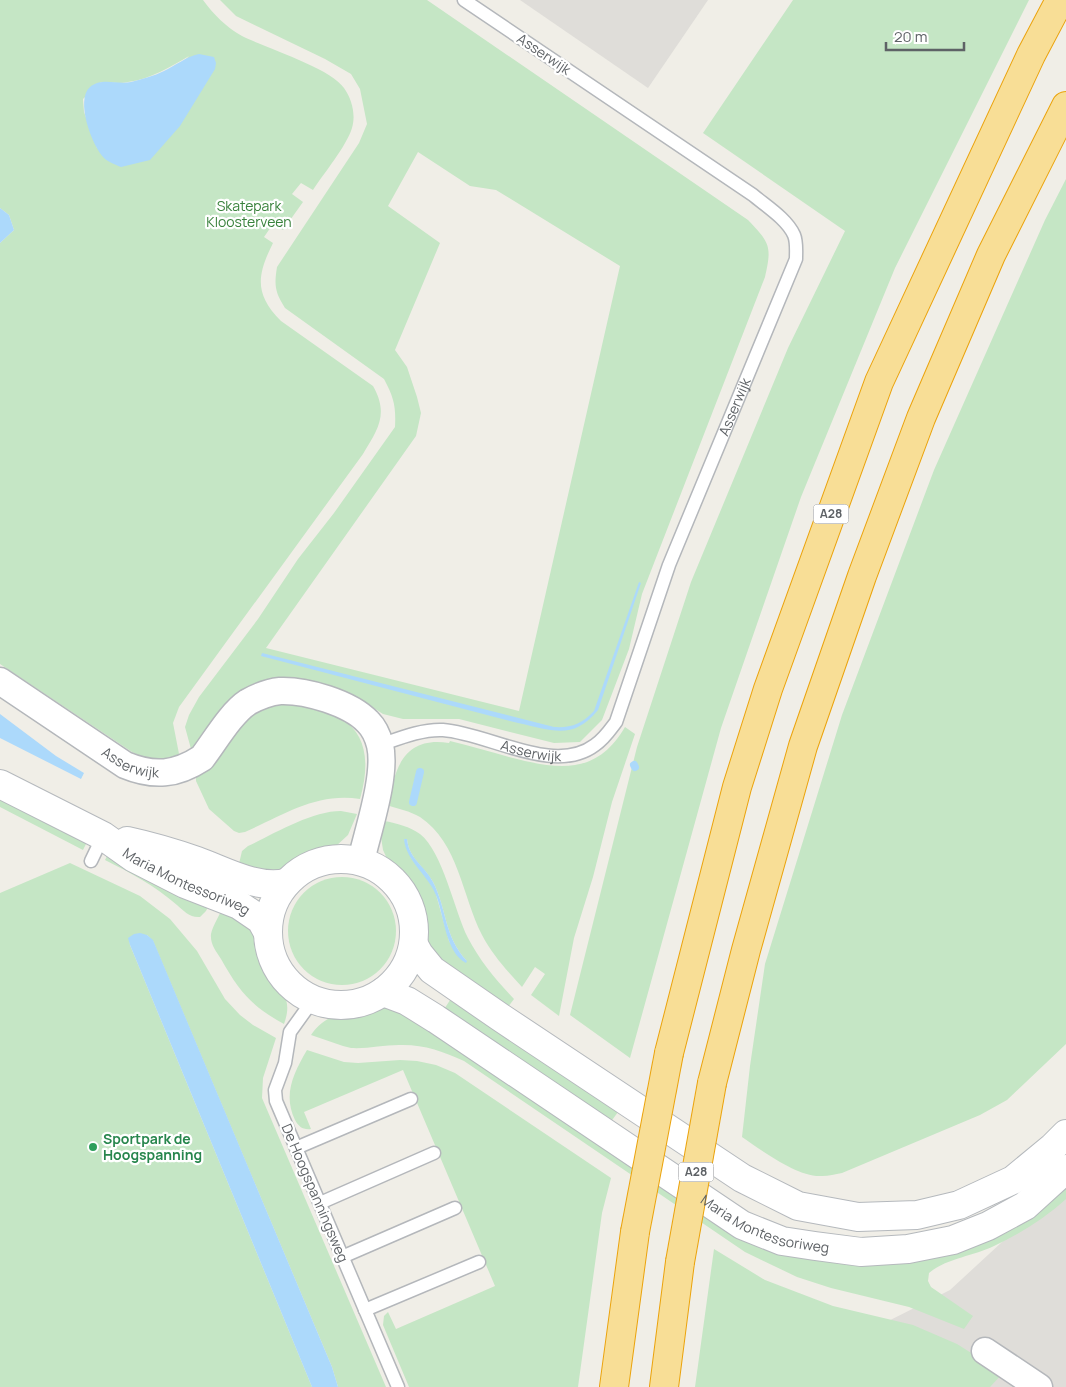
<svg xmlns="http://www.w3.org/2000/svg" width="1066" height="1387" viewBox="0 0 1066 1387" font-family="Manrope,sans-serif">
<rect width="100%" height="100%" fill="#f0eee7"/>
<g fill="#dfddd9">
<path d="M520,0H708L648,88Z"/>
<path d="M1066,1183V1387H757L950,1290Z"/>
</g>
<g fill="#c5e6c5" fill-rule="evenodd">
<path d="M0,0H203C214,15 226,27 242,36C266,48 331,68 344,88C352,99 356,115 352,128C346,147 324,173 313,190L301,183L292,194L303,202L283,230L273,224L264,237L273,243C257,275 254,294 281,321L373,386C389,414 378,429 363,454L179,707L173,723L180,759L151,761L132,752L0,664V243L14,230L9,215L0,208ZM189,56L97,148L84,112L83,99L101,82C110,82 120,84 128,82C151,79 170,67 189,56Z"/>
<path d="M220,0H427L748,220C770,243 772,246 765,277L642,594L629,649L602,720L580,742L554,743L459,719H403L383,714L352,694L306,680H266L231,699L209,730L191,749L185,727L189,715L199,697L258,619L298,559L334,513L395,427C396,406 394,398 384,379L285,308C275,292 274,286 277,267L359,143L367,124L360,89L351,74L325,59L236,16ZM418,152L470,186L496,190L620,266L519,711L266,648L416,436L421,413L417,397L407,367L395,350L440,243L388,206Z"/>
<path d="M793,0H1029L895,268L801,497L721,728L630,1058L570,1015L637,747L691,582L788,348L845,231L703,133Z"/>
<path d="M1066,179V1044L1007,1100L980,1115L842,1173C835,1174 829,1176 822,1176C798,1178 761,1150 742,1137L750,1066L765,964L842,715L934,470L1045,220Z"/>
<path d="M282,703C346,708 379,731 360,799C317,792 283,815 245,832L239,833L234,831L209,809L196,781V775L246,719L259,710Z"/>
<path d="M625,727L635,734L612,802L593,877L574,938L559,1016L531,995L545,974L535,967L522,987C507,971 492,954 482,935C462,896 459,843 420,817C410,811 398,809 387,805H389C394,768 404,736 449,743L450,741C470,746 489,751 509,757C556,769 596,777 625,727Z"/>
<path d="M0,798L87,842L83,850L0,807Z"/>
<path d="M341,811L357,814L348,835L335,847L312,855L277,871L238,868L242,851L248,846C274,834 311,811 341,811Z"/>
<path d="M384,821C397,823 410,827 420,834C443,852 454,910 468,938C480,961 496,980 514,999L505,1011L444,970L425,942L416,901L404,881L389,863L383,850L381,837ZM404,839H407C409,859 424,866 433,882C447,909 444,937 467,961L457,955L449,941L435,891L425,875L411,858Z"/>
<path d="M109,852L211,901L206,911L200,917C190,918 184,911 177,905C155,886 131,873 105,860Z"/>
<path d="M70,863L140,896L170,919L197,951L225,999L240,1015L253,1025L276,1038L263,1078L262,1098L386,1387H338L332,1367L153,941L147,935L129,938L130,945L312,1387H0V893Z"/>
<circle cx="342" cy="931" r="54"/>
<path d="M223,906C238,914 253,924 260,940C263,949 264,958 268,967C279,989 294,997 284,1024C251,1006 239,991 221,959C216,951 210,944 211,934C213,925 220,915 223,906Z"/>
<path d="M454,994L621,1108L607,1127L441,1014Z"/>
<path d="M385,1004L393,1005L725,1223L879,1259L1066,1178V1199C1045,1218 1020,1234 994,1246C974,1256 947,1258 929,1273L928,1281L931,1287L973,1316L964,1329L909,1307L831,1288L797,1277L745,1252L464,1061C443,1051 422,1044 399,1045C383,1045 367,1049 351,1048L343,1046L311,1035C327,1010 359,1010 385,1004Z"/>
<path d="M307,1050L344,1062L358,1063L400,1060L417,1061L436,1065L455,1073L611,1178L602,1213L578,1387H409L383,1325L384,1316L388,1312L396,1329L495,1286L403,1070L304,1112L311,1129C303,1130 299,1127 295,1120C283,1095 293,1074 307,1050Z"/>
<path d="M714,1249L765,1280L833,1306L913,1325L957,1344L1003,1373L990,1387H695Z"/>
</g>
<g fill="#acd9fb">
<path d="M199,54L214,57L216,63L215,69L180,126L150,160L121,167C116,165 108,162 104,158C92,146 75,100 90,87C102,77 117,85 131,82C142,79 154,76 164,71C176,65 186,57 199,54Z"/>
<path d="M0,208L9,215L14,230L0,243Z"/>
<path d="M639,582L641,583L598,710C573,741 552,730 518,723L261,656L262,653L554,727C571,728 582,724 594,711Z"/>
<path d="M0,714L56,756L84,773L81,779L0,738Z"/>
<path d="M404,839H407C409,859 424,865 433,882C447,909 444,937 467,961L466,963C446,953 444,917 437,898C430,876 406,862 404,839Z"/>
<path d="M140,933L147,935L153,940L332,1367L338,1387H312L130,945L128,938L134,934Z"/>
</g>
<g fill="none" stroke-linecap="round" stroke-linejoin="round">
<g stroke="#acd9fb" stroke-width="8">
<path d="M634,765L635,767"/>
<path d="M413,802L420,772"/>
</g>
<g stroke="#b4b7bb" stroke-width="15">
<g id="lane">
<path id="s1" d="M380,745C400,738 422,729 443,730C488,733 554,776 595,745C604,739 610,730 616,722L669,565L796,259C796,251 797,242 794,235C787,219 766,206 753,195L464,0"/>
<path d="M91,861L103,836"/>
<path d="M313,1000L290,1032L285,1063L275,1090L276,1101L398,1387"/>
<path d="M296,1148L411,1099"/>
<path d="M320,1203L434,1153"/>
<path d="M342,1257L455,1208"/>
<path d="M365,1310L479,1262"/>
</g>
</g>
<g stroke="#b4b7bb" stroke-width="29">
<g id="street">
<path id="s2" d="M0,681L125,765C154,777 176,775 202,758C215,741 231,713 248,702C257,697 270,692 280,691C306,690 350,703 368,722C374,728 378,737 380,745C387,775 368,830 361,861"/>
<path d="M985,1351L1039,1387"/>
</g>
</g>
<g stroke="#b5b9bd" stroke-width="30">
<g id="secondary">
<path id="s3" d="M0,784L103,836L134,858L185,884L239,905L261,920L267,931"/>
<path d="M127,841C150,846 174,853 197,861C225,871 255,889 286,883"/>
<circle cx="341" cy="932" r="73"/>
<path d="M414,945L419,954L432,970L500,1017L742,1178L798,1206L858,1217L917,1215L959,1205L1013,1180L1053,1147L1066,1134"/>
<path id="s4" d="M383,992L407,1001L436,1019L742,1225L782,1241L815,1246L861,1252L908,1249L953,1240L988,1226L1025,1206L1066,1169"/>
</g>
</g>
<g stroke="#eba30c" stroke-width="30">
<g id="highway">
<path d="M669,1053L737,787L768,689L879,382L1031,55L1060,0"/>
<path d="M712,1083L746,950L803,746L862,576L921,418L991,255L1066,106"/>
<path d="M614,1387L635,1232"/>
<path d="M664,1387L680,1262"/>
</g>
</g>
<use href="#lane" stroke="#fff" stroke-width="12"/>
<use href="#street" stroke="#fff" stroke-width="26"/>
<use href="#secondary" stroke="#fff" stroke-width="28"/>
<use href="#highway" stroke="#f8de96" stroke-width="28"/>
<g stroke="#eba30c" stroke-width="30" stroke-linecap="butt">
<g id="highway-bridge">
<path d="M635,1232L669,1053"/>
<path d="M680,1262L712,1083"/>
</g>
</g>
<use href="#highway-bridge" stroke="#f8de96" stroke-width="28"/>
</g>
<circle fill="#2e9e5b" stroke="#fff" stroke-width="2" cx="93" cy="1147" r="5"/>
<g text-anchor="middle" stroke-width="4.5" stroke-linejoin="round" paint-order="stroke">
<g fill="#fff" stroke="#8e9194" stroke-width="1">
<rect x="813.5" y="504.5" width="35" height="19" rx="4"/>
<rect x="678.5" y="1162.5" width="35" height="19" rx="4"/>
</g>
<g font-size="12" font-weight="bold" fill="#5e6266">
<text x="831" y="518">A28</text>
<text x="696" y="1176">A28</text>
</g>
<g font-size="14" fill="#5e6266" stroke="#fff">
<text transform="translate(544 54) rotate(34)" y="5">Asserwijk</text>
<text dy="5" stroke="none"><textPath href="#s1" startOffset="591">Asserwijk</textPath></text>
<text dy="5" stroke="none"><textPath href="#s1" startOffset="156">Asserwijk</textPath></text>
<text dy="5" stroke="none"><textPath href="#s2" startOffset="155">Asserwijk</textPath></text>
<text dy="5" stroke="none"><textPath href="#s3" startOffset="211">Maria Montessoriweg</textPath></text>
<text transform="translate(315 1193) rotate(67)" y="5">De Hoogspanningsweg</text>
<text dy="5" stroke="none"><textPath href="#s4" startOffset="450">Maria Montessoriweg</textPath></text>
</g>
<g font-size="14" fill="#39823c" stroke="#fff">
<text x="249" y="211">Skatepark<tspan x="249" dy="16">Kloosterveen</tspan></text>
</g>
<g font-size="14" font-weight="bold" fill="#27864d" stroke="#fff" text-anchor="start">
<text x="103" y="1144">Sportpark de<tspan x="103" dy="16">Hoogspanning</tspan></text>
</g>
</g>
<path d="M886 42v8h78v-8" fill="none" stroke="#5e6266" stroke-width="2.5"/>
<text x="894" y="42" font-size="15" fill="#5e6266" stroke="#ffffff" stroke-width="4" paint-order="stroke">20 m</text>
</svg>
